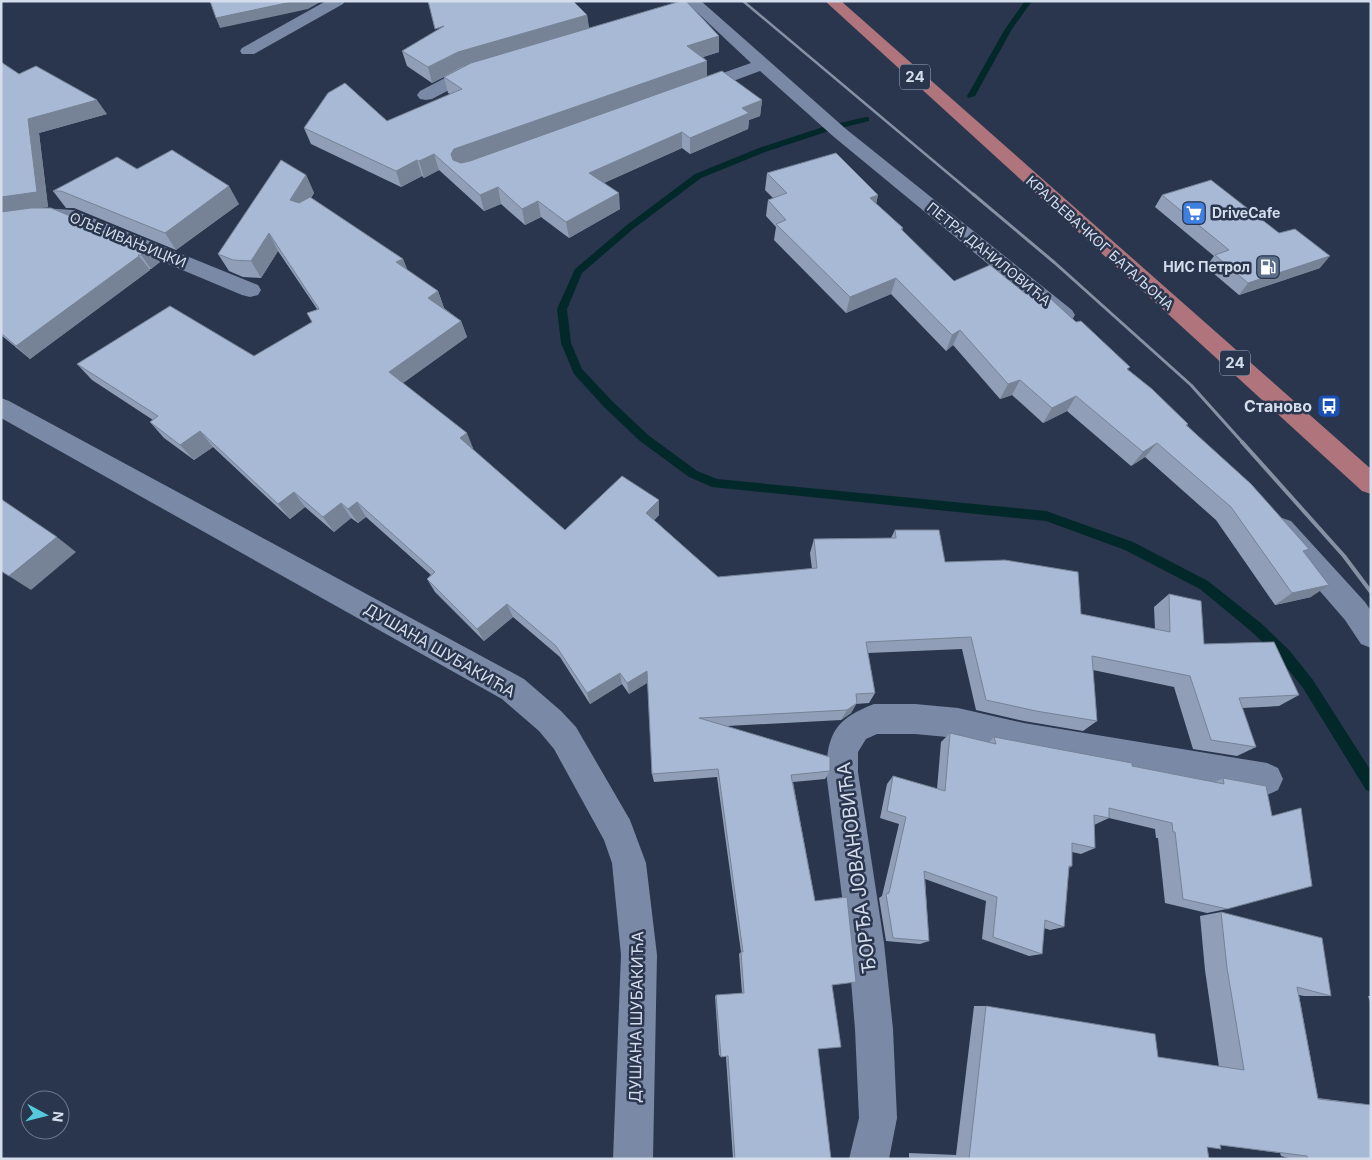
<svg xmlns="http://www.w3.org/2000/svg" width="1372" height="1160" viewBox="0 0 1372 1160" font-family="Inter,sans-serif">
<rect width="100%" height="100%" fill="#29364d"/>
<g fill="none" stroke-linecap="round" stroke-linejoin="round">
<g fill="#03282a" fill-rule="evenodd">
<path d="M1025,1H1032L1012,29L975,96L968,98L967,96L1005,29Z"/>
<path d="M866,117H869V121L829,131L765,152L701,178L633,229L582,273L567,309L571,343L582,369L612,401L648,435L697,471L717,479L1046,511L1133,542L1208,581L1262,624L1289,650L1313,680L1371,771V792L1366,790L1303,688L1279,658L1252,632L1200,589L1125,550L1046,521L712,487L689,477L640,441L604,407L574,374L561,343L557,309L575,269L627,225L695,174L759,148L823,127Z"/>
</g>
<g fill="#7a89a5" fill-rule="evenodd">
<path d="M326,1H345L343,4L254,54H242L240,51L242,48Z"/>
<path d="M685,1H701L846,129L1072,310L1075,315L1072,320L1064,323L1056,320L834,137L760,71L701,93H689L686,89L689,85L751,63Z"/>
<path d="M479,65L485,66L487,70L485,74L474,77L432,99L426,100L420,99L417,95L420,91L462,69Z"/>
<path d="M42,208L73,210L258,285L261,290L258,295L250,297L242,295L63,220H42L1,227V215Z"/>
<path d="M1,398L9,401L524,679L561,711L576,727L630,820L646,863L657,955L653,1159H613L621,955L612,863L604,840L554,749L539,731L502,699L1,418Z"/>
<path d="M1282,518L1291,521L1365,602L1371,611V648L1361,644L1345,620L1273,537L1269,529L1273,521Z"/>
<path d="M874,704H915L958,708L1024,723L1267,763L1278,768L1283,779L1278,790L1267,795L1024,753L958,738L915,734H877L866,739L858,752V772L884,943L893,1029L897,1118L889,1159H849L859,1118L855,1029L848,943L826,772C828,732 836,719 874,704Z"/>
</g>
<path fill="#b0757c" fill-rule="evenodd" d="M825,1H841L1371,469V494L1362,491Z"/>
<path stroke="#8791a4" stroke-width="2.5" d="M743,1L974,195"/>
<path stroke="#8791a4" stroke-width="3" d="M973,194L1055,263L1191,385L1243,443"/>
<path stroke="#8791a4" stroke-width="4" d="M1242,442L1344,556L1371,592"/>
</g>
<g fill="#909fb7">
<path d="M587,15L589,28L719,52L703,57L707,61V76L762,100L760,116L749,120L748,129L690,154L682,148L604,183L620,209L569,238L541,217L525,225L501,204L484,211L439,170L424,178L422,176L401,187L311,144L304,128L387,121L450,94L448,93L444,77L464,67L432,83L407,66L402,51Z"/>
<path d="M1,62L19,74L107,114L39,133L48,207L39,208L160,262L151,269H149L150,270L30,359L1,335Z"/>
<path d="M137,169L239,204L176,250L74,208H66L53,191Z"/>
<path d="M767,173L878,195L876,204L903,228L902,231L954,281L1026,294L1128,370L1188,424L1187,425L1305,553L1311,597L1275,605L1216,520L1145,457L1131,466L1067,411L1043,423L1012,395L1000,399L953,345L946,351L891,294L846,313L774,240L776,227L766,216L768,200L773,198L765,190Z"/>
<path d="M306,175L314,193L311,198L403,259L407,270L438,291L444,308L461,321L467,337L403,383L473,448L472,449L565,530L659,515L654,520L718,577L812,569L810,553L814,539L891,538L895,530L945,562L1081,614L1155,629L1154,607L1169,594L1204,644L1299,695L1279,706L1242,708L1256,747L1237,756L1193,749L1174,687L1093,670L1097,721L1083,731L1024,721L976,710L962,649L868,653L875,693L869,703L856,704L851,713L841,720L727,726L830,771L825,779L793,782L815,901L856,982L832,985L818,1049L831,1159H733L726,1057H721L719,1055L715,996L742,993L739,954L741,952L717,777L654,782L652,774L648,682L629,694L622,684L590,704L560,657L513,617L484,641L435,592L427,579L431,575L366,517L358,523L351,518L334,532L305,507L290,519L213,447L194,460L164,438L150,422L153,420L92,380L77,364L254,356L312,322L317,309L278,251L261,278L243,277L229,271L218,254Z"/>
<path d="M1162,195L1279,233L1320,268L1239,295L1206,267L1214,256L1155,207Z"/>
<path d="M950,733L988,743L994,737L1132,766L1215,782L1223,778L1266,786L1227,909L1207,913L1165,903L1158,838H1156L1155,829L1109,818L1094,825L1095,848L1081,854L1072,852V866L1069,868L1064,927L1050,930L1044,928L1042,954L1029,956L982,939L986,901L925,879L929,941L920,944L886,941L879,898L882,896L899,824L880,818L887,784L893,776L937,789L941,742Z"/>
<path d="M1221,912L1331,996H1304L1299,995L1318,1098L1371,1105V1159H1292L1281,1156L1280,1153L1220,1145L1207,1147L1209,1159H909V1153L956,1155L974,1006H986L1158,1057L1219,1067L1205,970L1200,916Z"/>
<path d="M1368,996H1371V1005Z"/>
</g>
<g fill="#768295">
<path d="M296,1H322L308,9L220,28L216,18Z"/>
<path d="M587,15L589,30L461,67L432,83L428,67L458,52Z"/>
<path d="M719,36V52L687,62V46Z"/>
<path d="M707,61V77L455,170L451,154L454,149Z"/>
<path d="M97,100L107,114L39,133L48,207L1,213V197L28,119Z"/>
<path d="M762,100L760,116L749,120L748,129L690,154V138L742,108Z"/>
<path d="M682,132V148L590,189L589,173Z"/>
<path d="M434,154L439,170L424,178L419,161Z"/>
<path d="M417,160L422,176L401,187L396,171Z"/>
<path d="M306,175L314,193L299,217L290,200Z"/>
<path d="M229,186L239,204L176,250L165,233Z"/>
<path d="M498,187L501,204L484,211L480,195Z"/>
<path d="M619,193L620,209L569,238L566,222Z"/>
<path d="M878,195L874,212L870,198Z"/>
<path d="M538,201L541,217L525,225L522,209Z"/>
<path d="M269,233L278,251L261,278L251,261Z"/>
<path d="M150,249L160,262L151,269L141,255Z"/>
<path d="M139,256L150,270L30,359L16,346Z"/>
<path d="M1330,256L1320,268L1239,295L1248,283Z"/>
<path d="M403,259L410,276L396,262Z"/>
<path d="M896,278L891,294L846,313L850,297Z"/>
<path d="M438,291L444,308L434,315L428,298Z"/>
<path d="M461,321L467,337L396,388L389,372Z"/>
<path d="M960,330L953,345L946,351L952,335Z"/>
<path d="M1020,380L1012,395L1000,399L1008,384Z"/>
<path d="M1076,396L1067,411L1043,423L1052,408Z"/>
<path d="M200,431L213,447L194,460L180,445Z"/>
<path d="M467,433L473,448L466,453L460,438Z"/>
<path d="M1157,443L1145,457L1131,466L1143,452Z"/>
<path d="M294,492L305,507L290,519L278,504Z"/>
<path d="M659,500V515L647,528L646,513Z"/>
<path d="M357,502L366,517L358,523L348,509Z"/>
<path d="M341,503L351,518L334,532L323,517Z"/>
<path d="M57,537L76,552L31,590L9,576Z"/>
<path d="M1329,585L1311,597L1275,605L1292,593Z"/>
<path d="M507,604L513,617L484,641L477,629Z"/>
<path d="M647,671L649,682L629,694L627,683Z"/>
<path d="M620,673L622,684L590,704L587,693Z"/>
<path d="M857,703L851,713L841,720L847,710Z"/>
</g>
<g fill="#a8b9d5" stroke="#768295">
<path d="M210,1H296L216,18Z"/>
<path d="M428,1H573L587,15L458,52L428,67L402,51L444,26L435,29Z"/>
<path d="M681,1H686L719,36L687,46L707,61L454,149L451,154L453,160L461,163L470,161L722,71L762,100L742,108L749,113L690,138L682,132L589,173L619,193L566,222L538,201L522,209L498,187L480,195L434,154L419,161L417,160L396,171L304,128L328,93L345,83L387,121L462,89L444,77L471,63Z"/>
<path d="M1,62L19,74L36,66L97,100L28,119L37,192L1,197Z"/>
<path d="M172,150L229,186L165,233L61,191H53L117,157L137,169Z"/>
<path d="M836,153L878,195L870,198L903,228L901,229L954,281L990,265L1026,294L1040,289L1076,322L1081,321L1130,367L1127,369L1152,389L1188,424L1186,425L1251,484L1309,549L1303,551L1329,585L1292,593L1231,507L1157,443L1143,452L1076,396L1052,408L1020,380L1008,384L960,330L952,335L896,278L850,297L776,224L786,220L768,200L787,193L767,173Z"/>
<path d="M281,160L306,175L290,200L299,203L310,197L403,259L396,262L438,291L428,298L461,321L389,372L467,433L460,438L565,530L622,476L659,500L646,513L718,577L817,568L814,539L896,538L895,530H939L945,562L1005,560L1078,572L1081,614L1170,632L1169,594L1201,601L1204,644L1274,642L1299,695L1239,698L1256,747L1211,740L1190,676L1092,656L1097,721L1036,711L986,700L971,637L866,642L875,693L856,694L857,703L847,710L699,718L830,757V771L791,775L815,901L847,897L856,982L832,985L841,1047L818,1049L831,1159H735L728,1056L721,1057L716,995L744,993L741,952H743L718,769L652,774L647,671L627,683L620,673L587,693L556,646L507,604L477,629L427,579L435,572L357,502L348,509L341,503L323,517L294,492L278,504L200,431L180,445L150,422L158,416L77,364L170,306L254,356L312,322L307,313L319,309L269,233L251,261L233,260L218,254Z"/>
<path d="M1211,180L1279,233L1295,229L1330,256L1248,283L1215,255L1229,250L1162,195Z"/>
<path d="M31,208H51L150,249L141,255H138L139,256L16,346L1,333V212Z"/>
<path d="M1,499L57,537L9,576L1,571Z"/>
<path d="M950,733L996,744L994,737L1132,763V766L1224,784L1223,778L1266,786L1272,816L1301,808L1312,886L1227,909L1183,899L1175,832H1173L1172,823L1109,808V818L1094,815L1095,848L1072,843V866H1069L1064,927L1045,920L1042,954L993,937L997,897L924,871L929,941L893,938L886,894L889,893L906,817L887,811L893,776L945,791Z"/>
<path d="M1221,912L1322,938L1331,996L1297,987L1318,1099L1371,1105V1159H1308L1307,1156L1220,1145L1221,1149L1207,1147L1209,1159H969L986,1006L1155,1034L1158,1057L1244,1070L1227,968Z"/>
</g>
<defs>
<g id="supermarket-square" transform="scale(1.25)"><rect x="-9" y="-9" width="18" height="18" rx="4" fill="#3f7fe0" stroke="#29364d"/><path d="M-6-5.5h2.5l.6 2H6L4.5 2H-2.5L-4.4-4H-6ZM-1.5 3.2a1.3 1.3 0 1 0 .1 0ZM3 3.2a1.3 1.3 0 1 0 .1 0Z" fill="#fff"/></g>
<g id="fuel-square" transform="scale(1.25)"><rect x="-9" y="-9" width="18" height="18" rx="4" fill="#5c6f8a" stroke="#29364d"/><path d="M-5.5-6h7V0h2V4h1.3V-2.5L3-4.5l.8-.8L6-3V5H2.5V1h-1V6h-7ZM-4.2-4.7v3.2H.2V-4.7Z" fill="#fff"/></g>
<g id="bus-square" transform="scale(1.25)"><rect x="-9" y="-9" width="18" height="18" rx="4" fill="#1a4fb4" stroke="#29364d"/><path d="M-5-6H5V4H4V6H2V4H-2V6H-4V4H-5ZM-3.5-4V0h7V-4ZM-3.5 1.2v1.5H-2V1.2ZM2 1.2v1.5H3.5V1.2Z" fill="#fff"/></g>
</defs>
<g fill-rule="evenodd">
<use href="#supermarket-square" x="1194" y="213"/>
<use href="#fuel-square" x="1268" y="267"/>
<use href="#bus-square" x="1329" y="406"/>
</g>
<g text-anchor="middle" stroke-width="5" stroke-linejoin="round" paint-order="stroke">
<g font-size="14" font-weight="bold" fill="#d4ddec" stroke="#29364d" text-anchor="start">
<text x="1212" y="218">DriveCafe</text>
<text x="1250" y="272" text-anchor="end">НИС Петрол</text>
</g>
<g font-size="14" fill="#d4ddec" stroke="#29364d">
<text transform="translate(128 240) rotate(22)" y="5">ОЉЕ ИВАЊИЦКИ</text>
<text transform="translate(1100 243) rotate(42)" y="5">КРАЉЕВАЧКОГ БАТАЉОНА</text>
<text transform="translate(989 254) rotate(39)" y="5">ПЕТРА ДАНИЛОВИЋА</text>
</g>
<g fill="#29364d" stroke="#a1abbc" stroke-width="1">
<rect x="900" y="64.5" width="30" height="25" rx="4"/>
<rect x="1220" y="350.5" width="30" height="25" rx="4"/>
</g>
<g font-size="15" font-weight="bold" fill="#d4ddec">
<text x="915" y="82">24</text>
<text x="1235" y="368">24</text>
</g>
<g font-size="16" font-weight="bold" fill="#d4ddec" stroke="#29364d" text-anchor="end">
<text x="1312" y="412">Станово</text>
</g>
<g font-size="16" fill="#d4ddec" stroke="#29364d">
<text transform="translate(440 650) rotate(30)" y="6">ДУШАНА ШУБАКИЋА</text>
<text transform="translate(636 1017) rotate(-89)" y="6">ДУШАНА ШУБАКИЋА</text>
</g>
<g font-size="19" fill="#d4ddec" stroke="#29364d">
<text transform="translate(856 868) rotate(-97)" y="7">ЂОРЂА ЈОВАНОВИЋА</text>
</g>
</g>
<rect width="1372" height="1160" fill="none" stroke="#d4ddec" stroke-width="5"/>
<g transform="translate(45 1115) rotate(97)"><circle r="24" fill="#29364d" stroke="#6d798d"/>
<path d="M0-4L9 19L0 12L-9 19Z" fill="#54cadc"/>
<text y="-8" font-size="14" font-weight="bold" text-anchor="middle" fill="#d4ddec">N</text>
</g>
</svg>
